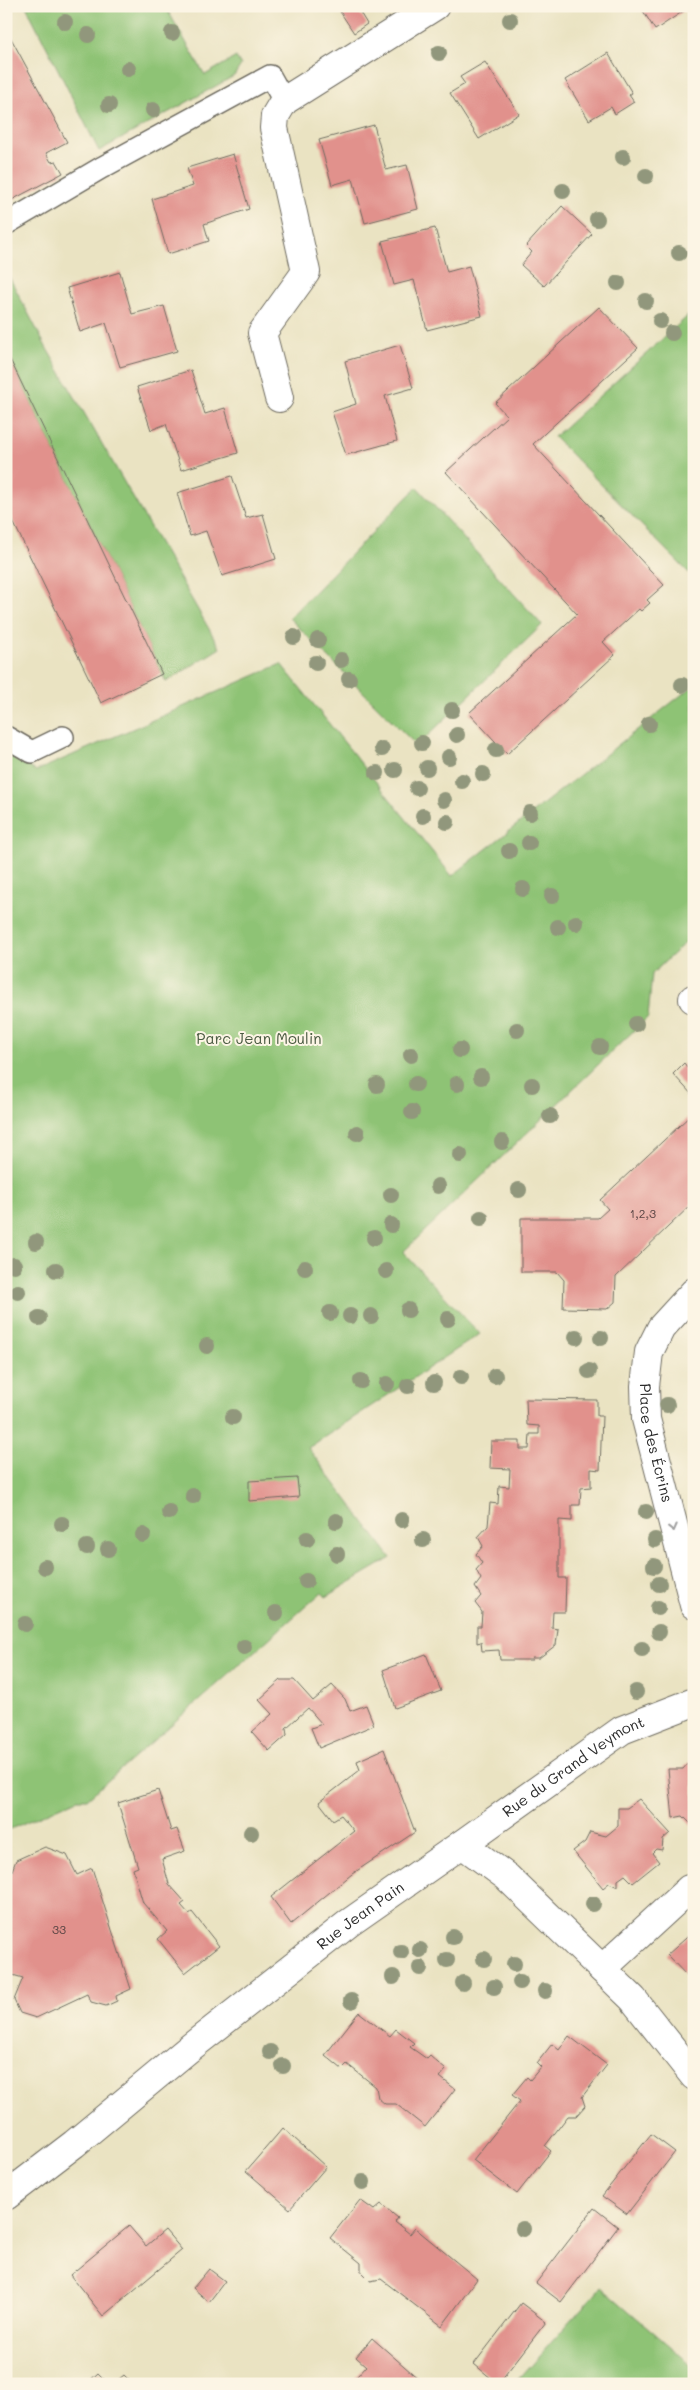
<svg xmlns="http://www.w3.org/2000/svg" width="700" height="2390" viewBox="0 0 700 2390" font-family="Mali,sans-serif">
<rect width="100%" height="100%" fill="#fcf5e5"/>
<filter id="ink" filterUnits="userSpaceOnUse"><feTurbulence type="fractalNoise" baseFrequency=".02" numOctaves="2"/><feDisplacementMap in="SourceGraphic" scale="10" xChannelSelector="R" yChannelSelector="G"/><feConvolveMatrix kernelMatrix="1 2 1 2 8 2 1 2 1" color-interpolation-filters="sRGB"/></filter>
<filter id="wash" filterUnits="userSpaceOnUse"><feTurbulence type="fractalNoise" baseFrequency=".0096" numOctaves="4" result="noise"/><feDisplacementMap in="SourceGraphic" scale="20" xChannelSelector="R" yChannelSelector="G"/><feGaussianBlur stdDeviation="1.12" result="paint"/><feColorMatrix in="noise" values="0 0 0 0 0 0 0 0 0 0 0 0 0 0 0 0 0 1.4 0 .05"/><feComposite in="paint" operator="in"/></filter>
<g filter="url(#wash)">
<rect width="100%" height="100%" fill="#eae3c2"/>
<g fill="#8ec375" stroke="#5c7750">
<path d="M26,6H165L205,75L236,57L241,65L234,76L99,151Z"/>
<path d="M6,271L46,347L220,648L166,682L6,351Z"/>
<path d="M689,315L694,320V578L554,437Z"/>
<path d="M417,487L542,625L417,746L289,618Z"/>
<path d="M281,664L452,876L694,685V934L652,974L648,1017L403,1252L480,1334L308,1448L391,1558L325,1597L322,1592L87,1799H78L6,1831V754L36,771Z"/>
<path d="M601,2287L694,2367V2384H514Z"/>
</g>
<g id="blocks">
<g fill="#e1918c">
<path d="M338,6H356L367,24L354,33L337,7Z"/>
<path d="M640,6H691L655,30Z"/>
<path d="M6,29L67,142L46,153L51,162L56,161L63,173L6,203Z"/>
<path d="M608,53L632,93L629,95L634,102L615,114L611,107L589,120L565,80Z"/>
<path d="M485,62L519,114L479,139L450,93L465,84L460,77Z"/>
<path d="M374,125L386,170L407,165L418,209L365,223L353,179L332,185L319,140Z"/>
<path d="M233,154L249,209L204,224L209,241L168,254L152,199L193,186L187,168Z"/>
<path d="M562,206L592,234L544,286L521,265L532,252L526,246Z"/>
<path d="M435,228L447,272L469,266L482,316L427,330L414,280L394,285L382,241Z"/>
<path d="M120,272L132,314L164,306L177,351L120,367L106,323L80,332L67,288Z"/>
<path d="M599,307L638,348L533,444L664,585L647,600L650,603L641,611L639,609L603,642L615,655L507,754L469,713L577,614L446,472L507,416L495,403Z"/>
<path d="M400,345L413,388L385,396L397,441L346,455L332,412L356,404L345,361Z"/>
<path d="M6,351L162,674L101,703L6,507Z"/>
<path d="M191,370L205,414L225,408L238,453L181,470L166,424L151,430L137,387Z"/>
<path d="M232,476L246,518L263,514L276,559L222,576L206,531L190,536L177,493Z"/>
<path d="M684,1063L692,1073L694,1072V1097L673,1074Z"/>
<path d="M694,1112V1202L616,1277L615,1302L607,1309L563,1308L564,1280L557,1272H521V1218H598L608,1209L600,1200Z"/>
<path d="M526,1399L597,1400V1416H602L600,1470L591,1469V1487L581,1488L580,1505H572V1521L559,1520V1578H566L565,1612H553L552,1628L558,1629L556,1645L539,1658H532V1660H500L499,1650L482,1651L481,1642L477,1643V1626H481L482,1612L475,1603L481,1596L475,1587L481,1579L476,1570L482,1563L476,1554L483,1546L478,1537L488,1526L490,1503L498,1504L499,1486L509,1487L510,1469L490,1468L491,1441H520V1449H529L530,1434H539V1426L527,1425Z"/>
<path d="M297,1478L299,1497L249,1501V1481Z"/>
<path d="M426,1654L441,1691L395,1708L383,1670Z"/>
<path d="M281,1680H294L313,1701L332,1685L345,1699L350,1711L366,1705L374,1725L319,1748L311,1728L322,1724L308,1708L286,1728L287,1735L269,1751L252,1732L272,1714L259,1700Z"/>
<path d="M384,1749L415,1832L352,1874L291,1924L271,1897L354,1831L341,1815L333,1820L319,1802L360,1770L357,1761Z"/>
<path d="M689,1762L694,1766V1823L692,1825L683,1816L673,1818L668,1769H683Z"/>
<path d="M158,1790L171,1831L177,1829L185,1851L162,1859L169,1884L185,1902L181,1905L189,1914L192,1912L219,1946L185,1973L158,1939L167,1931L143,1903L133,1869L138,1867L118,1803Z"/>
<path d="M639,1799L670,1833L663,1839L662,1850L656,1849L652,1853L659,1862L633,1883L625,1875L618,1880V1887L609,1883L603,1888L573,1851L585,1842L590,1832L606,1836L618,1826V1808H627Z"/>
<path d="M45,1847L67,1855L77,1875L92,1868L131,1989L116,1996L117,2001L106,2006L91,2002L87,1994L36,2018L20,2013L14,2000L23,1978L6,1973V1887L16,1860Z"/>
<path d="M694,1931V1974L689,1978L667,1955Z"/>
<path d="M359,2012L390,2036L396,2029L414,2043L410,2047L427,2059L430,2056L446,2070L440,2077L455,2089L425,2127L396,2104H385L378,2098L376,2087L347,2064L342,2069L325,2055Z"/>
<path d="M569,2036L607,2065L582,2097L585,2106L576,2116H568L545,2146L551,2151L517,2194L473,2160L520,2101L512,2095L527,2077L530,2080L541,2067L537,2063L552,2044L559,2050Z"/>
<path d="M283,2128L326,2167L290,2209L246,2171Z"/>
<path d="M651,2134L675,2152L627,2214L602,2196Z"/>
<path d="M360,2200L374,2210L381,2204L398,2218L395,2222L410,2234L415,2228L477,2279L442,2326L381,2279L370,2281L361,2272V2263L330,2238Z"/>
<path d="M594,2208L618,2227L561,2302L536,2283Z"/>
<path d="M129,2226L146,2246L165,2230L182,2250L103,2316L70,2275Z"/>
<path d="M209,2269L225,2281L209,2302L193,2288Z"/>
<path d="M521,2303L546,2322L498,2384L474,2364Z"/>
<path d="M372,2338L420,2380L416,2384H350L366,2366L356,2357Z"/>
<path d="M98,2373L109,2384H86Z"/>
<path d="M124,2375L133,2384H113Z"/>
</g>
</g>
</g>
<g filter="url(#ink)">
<use href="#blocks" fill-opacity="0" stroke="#6e6b60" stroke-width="1"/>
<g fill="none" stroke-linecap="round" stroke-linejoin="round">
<g stroke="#6e6b60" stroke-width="24">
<g id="lane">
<path d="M6,224L101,168L270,76L284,101"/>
<path d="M6,737L32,752L63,737"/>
</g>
</g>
<g stroke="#6e6b60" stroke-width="30">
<g id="street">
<path d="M279,398L262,333L306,272L274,128L275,116L284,101L435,6"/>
<path d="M693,999H694"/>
<path id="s1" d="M694,1292L661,1328L649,1352L645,1386L646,1419L694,1605"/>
<path id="s2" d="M462,1844L622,1730L694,1702"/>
<path d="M602,1969L689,1889H694"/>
<path id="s3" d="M6,2196L74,2144L191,2047L349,1923L462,1844L507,1877L633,1999L694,2076"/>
</g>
</g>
<use href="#lane" stroke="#fff" stroke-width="21"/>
<use href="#street" stroke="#fff" stroke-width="28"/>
</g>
<g fill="#91977b">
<circle cx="510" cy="20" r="8"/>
<circle cx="65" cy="22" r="8"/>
<circle cx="172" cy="33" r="8"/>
<circle cx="88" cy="35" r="8"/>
<circle cx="439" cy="53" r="8"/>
<circle cx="128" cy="69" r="8"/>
<circle cx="109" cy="105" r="8"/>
<circle cx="153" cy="110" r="8"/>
<circle cx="623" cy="157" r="8"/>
<circle cx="646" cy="176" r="8"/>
<circle cx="563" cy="191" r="8"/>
<circle cx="597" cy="219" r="8"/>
<circle cx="679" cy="253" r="8"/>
<circle cx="618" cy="283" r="8"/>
<circle cx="646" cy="301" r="8"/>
<circle cx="660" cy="321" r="8"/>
<circle cx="672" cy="333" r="8"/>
<circle cx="294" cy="637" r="8"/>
<circle cx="318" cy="640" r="8"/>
<circle cx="341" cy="660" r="8"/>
<circle cx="316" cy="663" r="8"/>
<circle cx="349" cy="679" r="8"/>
<circle cx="682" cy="685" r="8"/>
<circle cx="452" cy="710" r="8"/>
<circle cx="649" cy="724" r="8"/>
<circle cx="457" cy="735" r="8"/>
<circle cx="422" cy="743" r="8"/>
<circle cx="382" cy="749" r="8"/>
<circle cx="496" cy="750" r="8"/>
<circle cx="449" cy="757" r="8"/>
<circle cx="427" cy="768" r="8"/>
<circle cx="395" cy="770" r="8"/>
<circle cx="377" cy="773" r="8"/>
<circle cx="483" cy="774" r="8"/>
<circle cx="462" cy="781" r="8"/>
<circle cx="417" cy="788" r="8"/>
<circle cx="444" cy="800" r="8"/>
<circle cx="530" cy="813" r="8"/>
<circle cx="423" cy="816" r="8"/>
<circle cx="447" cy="822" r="8"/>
<circle cx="529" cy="843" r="8"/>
<circle cx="509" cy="851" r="8"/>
<circle cx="523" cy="889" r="8"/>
<circle cx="552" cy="896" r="8"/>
<circle cx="576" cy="923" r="8"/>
<circle cx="558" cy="927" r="8"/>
<circle cx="636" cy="1024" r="8"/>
<circle cx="517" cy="1030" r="8"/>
<circle cx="600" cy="1047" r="8"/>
<circle cx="460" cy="1050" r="8"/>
<circle cx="411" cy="1055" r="8"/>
<circle cx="481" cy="1077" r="8"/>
<circle cx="416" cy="1084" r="8"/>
<circle cx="457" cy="1084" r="8"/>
<circle cx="377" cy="1085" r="8"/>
<circle cx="532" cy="1085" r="8"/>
<circle cx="412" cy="1112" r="8"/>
<circle cx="550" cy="1116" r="8"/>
<circle cx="357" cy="1133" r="8"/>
<circle cx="502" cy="1142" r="8"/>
<circle cx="460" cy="1155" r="8"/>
<circle cx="438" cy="1186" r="8"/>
<circle cx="519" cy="1190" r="8"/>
<circle cx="391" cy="1195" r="8"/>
<circle cx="481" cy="1218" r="8"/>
<circle cx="391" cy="1225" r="8"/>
<circle cx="374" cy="1238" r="8"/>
<circle cx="36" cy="1242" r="8"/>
<circle cx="14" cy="1265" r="8"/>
<circle cx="305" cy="1268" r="8"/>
<circle cx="56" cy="1270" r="8"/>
<circle cx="386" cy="1271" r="8"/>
<circle cx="18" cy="1292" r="8"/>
<circle cx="408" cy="1310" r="8"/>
<circle cx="330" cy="1313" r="8"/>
<circle cx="350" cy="1316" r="8"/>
<circle cx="371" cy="1316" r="8"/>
<circle cx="39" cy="1318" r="8"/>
<circle cx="448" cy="1319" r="8"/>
<circle cx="576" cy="1337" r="8"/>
<circle cx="601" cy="1338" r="8"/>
<circle cx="207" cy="1346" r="8"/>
<circle cx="589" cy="1371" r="8"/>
<circle cx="495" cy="1376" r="8"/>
<circle cx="461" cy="1377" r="8"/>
<circle cx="361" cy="1381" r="8"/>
<circle cx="434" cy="1383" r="8"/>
<circle cx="387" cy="1384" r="8"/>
<circle cx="408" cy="1386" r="8"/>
<circle cx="667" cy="1405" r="8"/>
<circle cx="233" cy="1417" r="8"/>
<circle cx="193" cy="1496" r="8"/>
<circle cx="169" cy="1512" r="8"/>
<circle cx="646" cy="1512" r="8"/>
<circle cx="402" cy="1520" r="8"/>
<circle cx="336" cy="1521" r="8"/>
<circle cx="62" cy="1524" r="8"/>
<circle cx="143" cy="1535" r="8"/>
<circle cx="307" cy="1539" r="8"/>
<circle cx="423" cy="1540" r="8"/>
<circle cx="655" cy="1540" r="8"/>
<circle cx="87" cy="1547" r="8"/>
<circle cx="108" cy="1549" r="8"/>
<circle cx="337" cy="1554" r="8"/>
<circle cx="654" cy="1566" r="8"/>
<circle cx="45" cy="1567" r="8"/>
<circle cx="306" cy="1581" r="8"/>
<circle cx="659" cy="1584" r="8"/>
<circle cx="658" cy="1608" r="8"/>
<circle cx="276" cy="1613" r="8"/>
<circle cx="25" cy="1624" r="8"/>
<circle cx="659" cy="1632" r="8"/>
<circle cx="244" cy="1647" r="8"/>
<circle cx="642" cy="1649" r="8"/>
<circle cx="636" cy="1692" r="8"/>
<circle cx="251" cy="1833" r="8"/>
<circle cx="593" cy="1904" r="8"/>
<circle cx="453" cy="1937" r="8"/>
<circle cx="420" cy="1950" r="8"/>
<circle cx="401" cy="1952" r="8"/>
<circle cx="484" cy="1959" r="8"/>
<circle cx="447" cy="1960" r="8"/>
<circle cx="514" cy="1964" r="8"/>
<circle cx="420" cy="1968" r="8"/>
<circle cx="393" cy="1977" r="8"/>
<circle cx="520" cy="1982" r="8"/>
<circle cx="463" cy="1983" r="8"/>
<circle cx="494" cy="1987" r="8"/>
<circle cx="545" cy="1991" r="8"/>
<circle cx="351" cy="2001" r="8"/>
<circle cx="270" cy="2052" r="8"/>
<circle cx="283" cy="2066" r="8"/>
<circle cx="363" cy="2182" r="8"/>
<circle cx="523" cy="2229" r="8"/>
</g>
<defs><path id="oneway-chevron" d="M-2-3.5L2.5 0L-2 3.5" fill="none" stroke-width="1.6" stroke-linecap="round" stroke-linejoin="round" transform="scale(1.25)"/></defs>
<use stroke="#a0a0a0" href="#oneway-chevron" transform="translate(673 1528) rotate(76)"/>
</g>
<g text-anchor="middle" stroke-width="4" stroke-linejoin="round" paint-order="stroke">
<g font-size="12" fill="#584443">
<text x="643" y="1218">1,2,3</text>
<text x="59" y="1934">33</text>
</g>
<g font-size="15" fill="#495941" stroke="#fcf5e5">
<text x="259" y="1044">Parc Jean Moulin</text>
</g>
<g font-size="15" fill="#2b2b2b" stroke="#fcf5e5">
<text dy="5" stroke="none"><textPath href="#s1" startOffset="168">Place des Écrins</textPath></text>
<text dy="5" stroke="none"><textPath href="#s2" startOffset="136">Rue du Grand Veymont</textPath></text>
<text dy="5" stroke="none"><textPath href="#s3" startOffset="452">Rue Jean Pain</textPath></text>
</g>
</g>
<rect width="700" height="2390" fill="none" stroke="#fcf5e5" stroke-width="25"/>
</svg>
